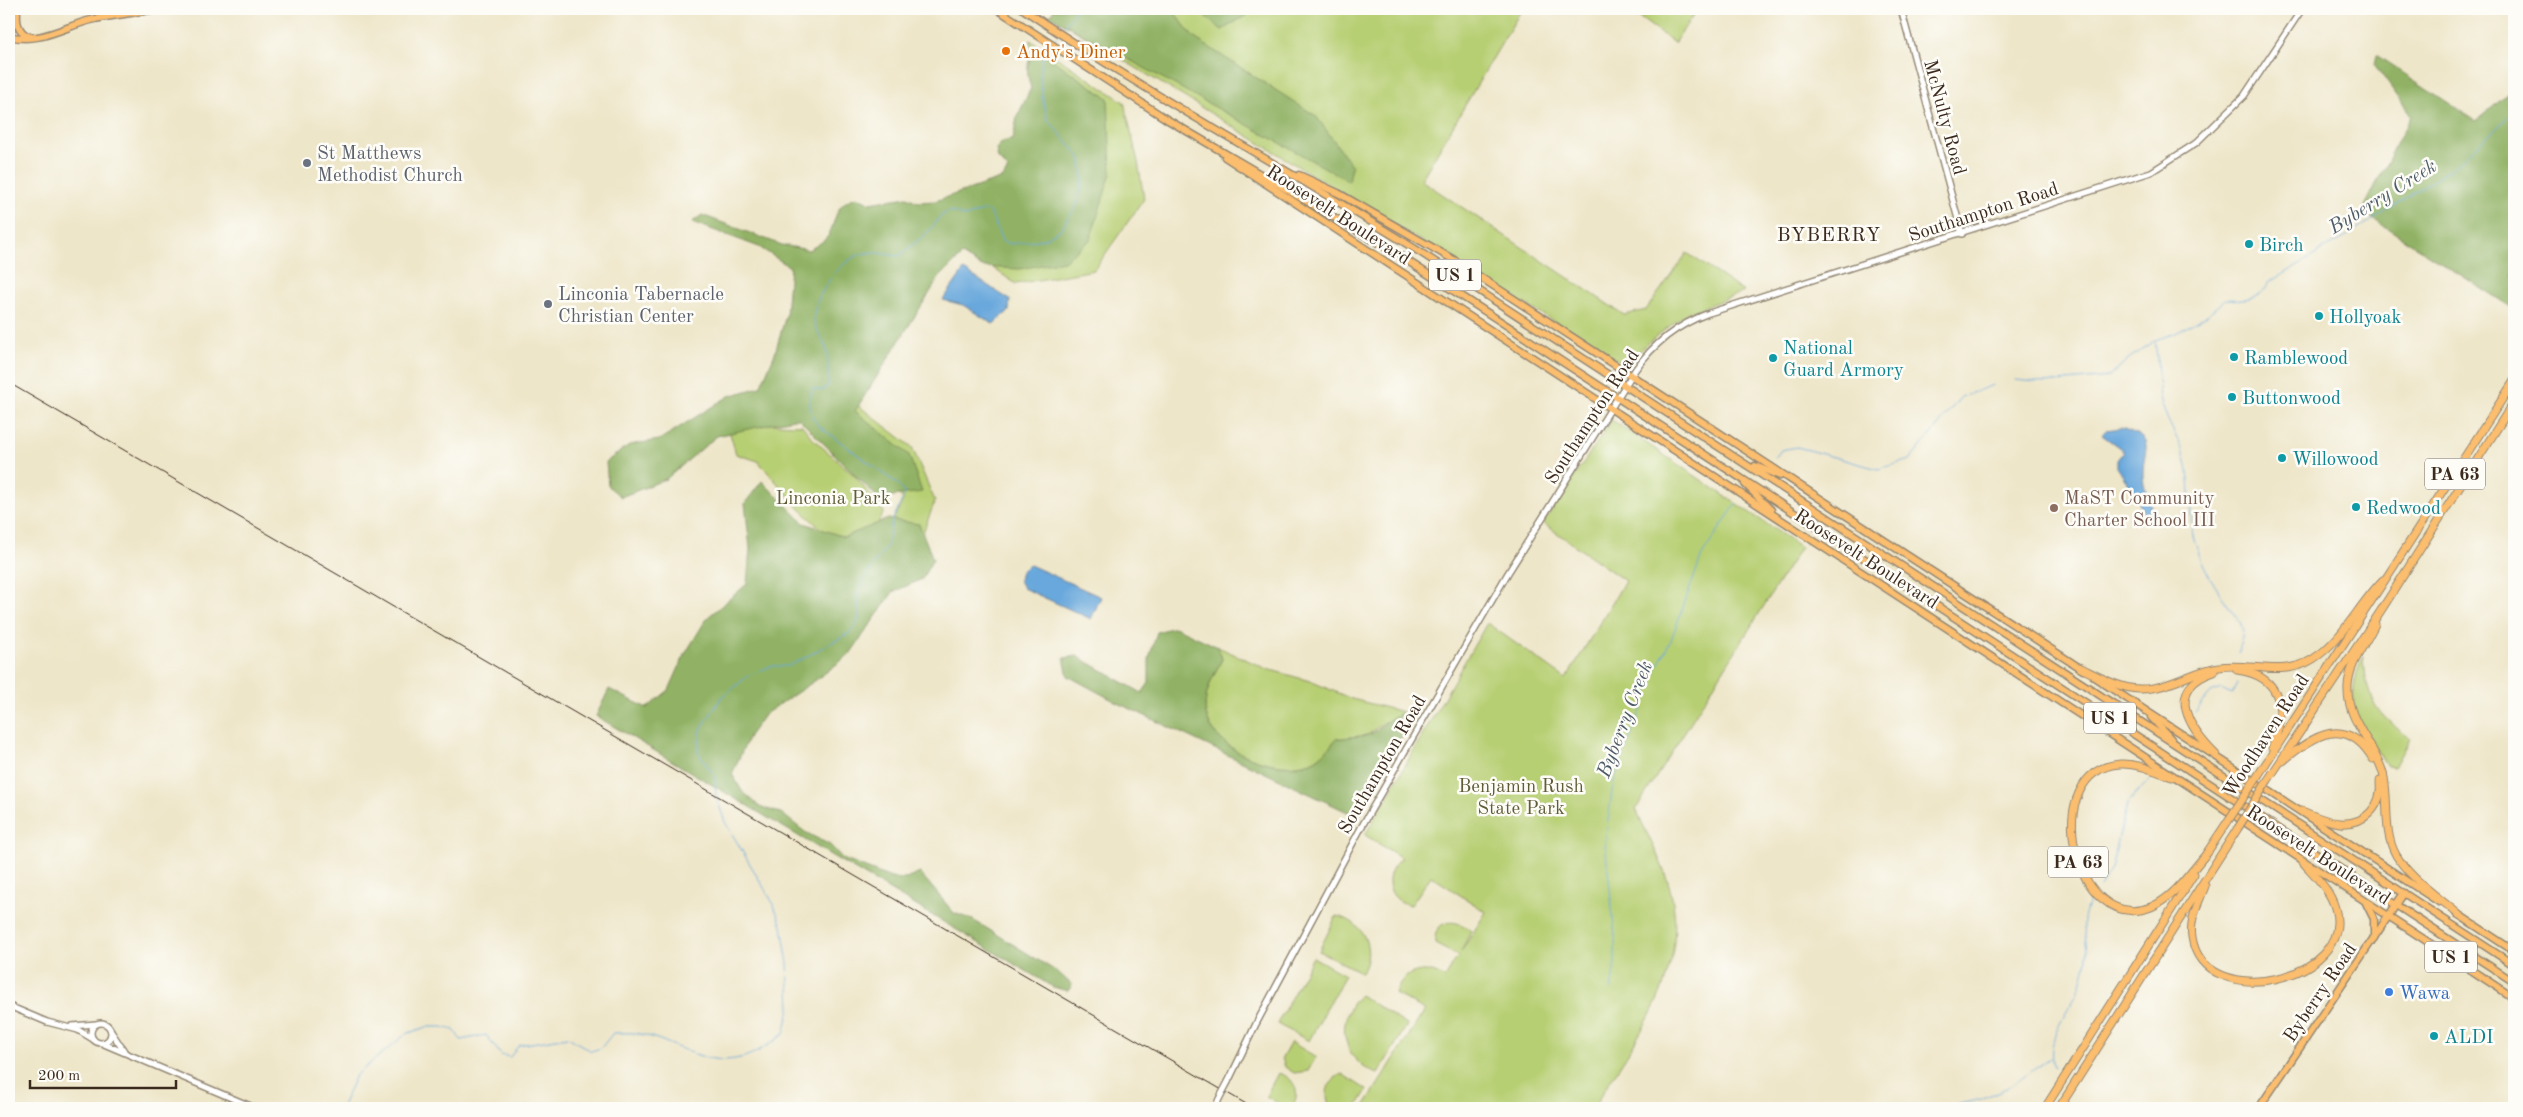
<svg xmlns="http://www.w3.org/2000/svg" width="2523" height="1117" viewBox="0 0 2523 1117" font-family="'Old Standard TT',serif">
<rect width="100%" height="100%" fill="#fdfcf7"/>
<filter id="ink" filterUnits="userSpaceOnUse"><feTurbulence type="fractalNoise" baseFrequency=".02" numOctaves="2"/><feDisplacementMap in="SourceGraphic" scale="10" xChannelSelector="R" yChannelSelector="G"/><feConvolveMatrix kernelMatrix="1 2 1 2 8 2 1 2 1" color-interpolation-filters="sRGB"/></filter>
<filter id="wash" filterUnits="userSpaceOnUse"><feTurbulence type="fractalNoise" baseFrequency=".0096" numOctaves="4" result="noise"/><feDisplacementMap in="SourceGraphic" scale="20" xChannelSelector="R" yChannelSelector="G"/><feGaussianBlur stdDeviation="1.12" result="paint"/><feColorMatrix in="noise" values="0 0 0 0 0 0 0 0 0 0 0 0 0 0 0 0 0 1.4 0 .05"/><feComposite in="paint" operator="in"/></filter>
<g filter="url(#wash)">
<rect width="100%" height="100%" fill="#eee6c9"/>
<g fill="#b7cf73" stroke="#797c48">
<path d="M1078,9H1522L1421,180L1624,315L1646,310L1687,253L1744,292L1687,313L1645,345L1627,366L1072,29L1077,21Z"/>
<path d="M1628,9H1698L1674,43Z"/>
<path d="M1030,40L1124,102L1138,162L1144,199L1094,270L1016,284L954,241L846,396L912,447L935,501L921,538L898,579L871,563C878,555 879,547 883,538C889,525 898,513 903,499C880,475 852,451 821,438C815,425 799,403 809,389C822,375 823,385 829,362L813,332L814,305L831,271L860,256L893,257L930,234L933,218H958L965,214L982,222L990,242L1014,245L1046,239L1080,199L1082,162L1050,130L1040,98Z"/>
<path d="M1612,420L1801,547L1636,809C1646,833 1660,857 1668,882C1695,969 1636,1038 1593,1108H1363L1425,1010L1395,994C1402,970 1426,965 1445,978L1458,956L1435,944C1433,919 1456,917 1471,931L1461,952L1486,912L1431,876L1411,905C1385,901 1382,872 1402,858L1365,835L1487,623L1566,679L1625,581L1543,523Z"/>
<path d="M770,424L802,425L813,439L855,476L884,512L879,521L880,541L868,556L827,535L797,506L758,461L736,454L729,430Z"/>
<path d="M1218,647L1267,669L1310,681L1352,699L1403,712L1382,724L1368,735L1336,739C1329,748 1321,758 1311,762C1277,775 1213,751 1206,714C1202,695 1214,675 1222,659Z"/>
<path d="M2364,656C2366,700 2375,713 2410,738L2394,767L2387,766C2378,751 2360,724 2355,708C2351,692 2356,669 2364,656Z"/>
<path d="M1336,916C1363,920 1376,949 1362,973L1319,951Z"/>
<path d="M1313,957L1345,975L1309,1041L1277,1024Z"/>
<path d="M1360,995L1407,1025L1378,1074C1343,1063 1333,1020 1360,995Z"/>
<path d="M1291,1042L1316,1057L1308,1071L1294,1073L1285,1067L1282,1058Z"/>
<path d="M1278,1073C1295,1077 1302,1094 1291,1108H1286L1266,1096Z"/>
<path d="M1342,1074L1367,1090L1356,1108H1331C1323,1095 1327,1080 1342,1074Z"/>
</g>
<g fill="#91b265" stroke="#666e42">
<path d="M1054,9H1172L1193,37L1316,116L1352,166L1349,181L1050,16Z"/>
<path d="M1196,9H1257L1222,30Z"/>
<path d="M1035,48L1108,98L1111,173L1090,240L1064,261L1019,269L982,267L962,255L939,278L855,411L909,455L922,492L878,498L798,418L717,436L666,479L621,497L608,486L606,462L629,445L659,440L729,396L760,387L774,356L786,315L790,267L759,247L692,222L702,215L782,245L809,250C815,246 824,242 828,236C838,218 833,205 856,197L870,203L907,197L918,202L935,201L1003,178L1008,169L998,159L996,149L1002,142L1013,139L1017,117L1031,88C1026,73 1026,62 1035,48Z"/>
<path d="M2376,55L2476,121L2514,89V309L2362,212L2411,115L2374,64Z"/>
<path d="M762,481L804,523L844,537L888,519L919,524L933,559L922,579L893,592L850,654L816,680L765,714L749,736L732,774L742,791L760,807L781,813L805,832L830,845L843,859L891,878L906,879L920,873L954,913L973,920L998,935L1059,973L1072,985L1068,991L1053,987L596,716L609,689L647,708L669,690L685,654L707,618L747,584L750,549L745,503Z"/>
<path d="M1175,627L1218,647L1222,659C1214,675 1202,695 1206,714C1213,751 1277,775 1311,762C1321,758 1329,748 1336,739C1346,737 1357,737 1367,735C1383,732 1387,710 1414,714L1358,817L1118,703L1068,676L1064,658L1077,656L1142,693L1149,683V659L1157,632Z"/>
</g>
<g fill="#69a8dc" stroke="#52697d">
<path d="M964,270L1010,300L1009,311L993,324L963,305L943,300Z"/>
<path d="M2121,428C2158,440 2143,446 2143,475C2143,485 2148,496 2151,506L2148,514H2144L2136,496L2117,467V460L2124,451L2102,435L2106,430Z"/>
<path d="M1030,565L1101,597L1091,619L1023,588L1019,580L1021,571Z"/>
</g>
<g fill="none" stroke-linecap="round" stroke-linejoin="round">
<g stroke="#69a8dc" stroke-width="1">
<path d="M1061,31L1077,9"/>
<path d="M1053,41L1059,34"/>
<path d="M2155,341C2159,362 2156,383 2162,405C2168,424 2180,441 2186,461C2191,484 2190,507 2192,529C2197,563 2222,597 2241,624L2243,631L2239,653"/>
<path d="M2015,380L2045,383L2109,377L2127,360L2155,340L2176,333L2207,315L2225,299C2240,300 2265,300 2268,283L2355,231L2455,166L2514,112"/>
<path d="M1775,458L1781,450L1797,447L1878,469L1910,460L1961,397L1993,385"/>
<path d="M2195,712L2211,693L2221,689L2232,694L2237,684"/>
<path d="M2100,887L2111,869L2127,804L2152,777"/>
<path d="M1611,991L1615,963V937L1605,842L1613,784L1657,667L1671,640L1702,555L1736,504"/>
<path d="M2054,1068C2043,1036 2071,1012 2081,983C2084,972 2088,961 2087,949C2084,924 2080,923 2091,897"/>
<path d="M341,1108L356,1075L406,1034L426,1027H442L454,1030L461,1040L486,1035L501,1055L510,1057L519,1045L568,1037L591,1051L601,1048L613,1033C622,1033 632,1032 640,1034C674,1041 704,1067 740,1058C757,1054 771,1043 784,1034L790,1009L788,964L782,926L773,903L725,822L716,797L715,777L698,752L701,729L721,698L748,676L771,666H789L851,632L859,619L858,593L862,581L887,546L892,521L905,494L899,485L820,427C809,416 807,403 813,388L821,391L828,386C828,373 829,361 826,348C823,339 815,330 814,320C812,297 842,257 865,253C875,251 888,255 899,256L928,232L942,215L950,211L965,217L986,210L991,214L1002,241L1011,244L1044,239L1061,229L1077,205L1083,179L1080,157L1048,120L1043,101L1040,79L1043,55L1049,46"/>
<path d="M1943,1108L1981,1099L2011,1086L2050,1058"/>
</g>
</g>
</g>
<g filter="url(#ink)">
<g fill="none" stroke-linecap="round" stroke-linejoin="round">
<g stroke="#948874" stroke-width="8">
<g id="tertiary">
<path d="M1901,9L1962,234"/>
<path d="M9,1006L47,1022L78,1030L93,1039"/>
<circle cx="101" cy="1033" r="10"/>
<path d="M72,1026L96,1024"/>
<path d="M112,1033L124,1051"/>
<path d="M104,1044L255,1108"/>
<path d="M1228,1082L1256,1024L1362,826L1459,657L1508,573L1635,370C1653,344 1679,324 1709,313L2151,172L2196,143L2244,96L2302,9"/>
<path d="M1215,1108L1219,1099"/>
</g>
</g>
<g stroke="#948874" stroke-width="9">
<g id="primary">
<path d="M17,13C16,24 20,35 32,37"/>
<path d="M9,14L11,9"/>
<path d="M9,35L16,16"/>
<path d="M9,36C39,44 63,27 91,20C112,15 134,13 156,9"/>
<path d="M2259,1108L2404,893"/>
</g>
</g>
<g stroke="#948874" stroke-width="9">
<g id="trunk">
<path d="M997,9L1168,120L1397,254L2514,982"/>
<path d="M1023,9C1152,97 1290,170 1423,254L2514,965"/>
<path d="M1225,157L2514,998"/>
<path d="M1299,175L1338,193L1454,260L2083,670"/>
<path d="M1755,466L1780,476"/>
<path d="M1745,484L1771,510"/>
<path d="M2094,677L2439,902"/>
<path d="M2151,717L2171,739"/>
<path d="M2366,903L2374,919V938"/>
<path d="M2456,913L2514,951"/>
</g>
</g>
<g stroke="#948874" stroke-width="9">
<g id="motorway">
<path d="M2375,624C2366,644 2349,663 2348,686C2346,721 2374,742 2383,773C2390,800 2382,830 2396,855C2410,879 2439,897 2459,915"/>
<path d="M2079,667C2098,676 2118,688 2139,689C2168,690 2192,671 2219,667C2251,662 2283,678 2313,659C2342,641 2359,604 2383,580"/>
<path d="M2237,670C2283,676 2287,711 2272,748"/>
<path d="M2214,672C2162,689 2191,730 2216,755"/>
<path d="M2283,761C2314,735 2346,714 2373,759"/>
<path d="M2259,774L2514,381"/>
<path d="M2172,777C2155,771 2138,763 2120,764C2037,770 2073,937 2151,907C2175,897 2191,871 2208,852"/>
<path d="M2268,780L2380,612L2514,402"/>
<path d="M2302,811C2314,816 2327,822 2340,823C2365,825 2383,806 2380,781"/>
<path d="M2206,854L2228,821"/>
<path d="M2205,886C2199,903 2189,918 2192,937C2203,1014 2356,981 2335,908C2330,890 2315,876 2303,862"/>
<path d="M2045,1108L2194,874"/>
<path d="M2059,1108L2238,828"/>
</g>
</g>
<use href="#tertiary" stroke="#fff" stroke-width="5"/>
<use href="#primary" stroke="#fbbd6e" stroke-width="6"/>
<use href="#trunk" stroke="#fbbd6e" stroke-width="6"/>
<use href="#motorway" stroke="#fbbd6e" stroke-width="7"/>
<path stroke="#3b2a1e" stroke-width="1" d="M9,383L1253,1108"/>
<g stroke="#948874" stroke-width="8" stroke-linecap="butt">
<path id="tertiary-bridge" d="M1219,1099L1228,1082"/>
</g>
<g stroke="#948874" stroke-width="9" stroke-linecap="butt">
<g id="motorway-bridge">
<path d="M2228,821L2259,774"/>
<path d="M2238,828L2268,780"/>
</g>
</g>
<use href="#tertiary-bridge" stroke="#fff" stroke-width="5"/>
<use href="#motorway-bridge" stroke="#fbbd6e" stroke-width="7"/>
</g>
</g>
<circle fill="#e8710a" stroke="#fdfcf7" stroke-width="2" cx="1006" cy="51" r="5"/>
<g fill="#6b7280" stroke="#fdfcf7" stroke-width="2">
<circle cx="307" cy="163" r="5"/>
<circle cx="548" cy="304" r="5"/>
</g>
<g fill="#0f9aa8" stroke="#fdfcf7" stroke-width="2">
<circle cx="2249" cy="244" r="5"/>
<circle cx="2319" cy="316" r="5"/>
<circle cx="2234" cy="357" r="5"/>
<circle cx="1773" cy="358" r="5"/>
<circle cx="2232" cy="397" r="5"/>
<circle cx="2282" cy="458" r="5"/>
<circle cx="2356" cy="507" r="5"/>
<circle cx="2434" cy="1036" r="5"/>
</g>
<circle fill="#8d6e63" stroke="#fdfcf7" stroke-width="2" cx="2054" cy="508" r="5"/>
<circle fill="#3f7fe0" stroke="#fdfcf7" stroke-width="2" cx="2389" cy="992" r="5"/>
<g text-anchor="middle" stroke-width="5" stroke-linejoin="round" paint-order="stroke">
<g fill="#fdfcf7" stroke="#75695f" stroke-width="1">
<rect x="1429" y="259.5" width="52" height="31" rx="4"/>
<rect x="2425" y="458.5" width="60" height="31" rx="4"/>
<rect x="2084" y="702.5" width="52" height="31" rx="4"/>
<rect x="2048" y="846.5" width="60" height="31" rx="4"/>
<rect x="2425" y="941.5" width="52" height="31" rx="4"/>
</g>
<g font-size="18" font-weight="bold" fill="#3b2a1e">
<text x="1455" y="281">US 1</text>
<text x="2455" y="480">PA 63</text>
<text x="2110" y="724">US 1</text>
<text x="2078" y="868">PA 63</text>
<text x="2451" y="963">US 1</text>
</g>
<g font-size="19" fill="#c56008" stroke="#fdfcf7" text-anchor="start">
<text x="1016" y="58">Andy's Diner</text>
</g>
<g font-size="19" fill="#3b2a1e" stroke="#fdfcf7">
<text transform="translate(1946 117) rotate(75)" y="7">McNulty Road</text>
<text transform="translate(1983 211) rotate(-18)" y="7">Southampton Road</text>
<text transform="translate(1339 214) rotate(33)" y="7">Roosevelt Boulevard</text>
<text transform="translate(1591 416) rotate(-57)" y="7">Southampton Road</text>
<text transform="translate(1867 558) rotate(33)" y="7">Roosevelt Boulevard</text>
<text transform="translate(2265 735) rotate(-57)" y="7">Woodhaven Road</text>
<text transform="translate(1381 764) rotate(-60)" y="7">Southampton Road</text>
<text transform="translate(2319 854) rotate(33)" y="7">Roosevelt Boulevard</text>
<text transform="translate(2319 992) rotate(-56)" y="7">Byberry Road</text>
</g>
<g font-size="19" fill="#5b616d" stroke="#fdfcf7" text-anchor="start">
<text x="317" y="159">St Matthews<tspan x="317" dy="22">Methodist Church</tspan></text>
<text x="558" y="300">Linconia Tabernacle<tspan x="558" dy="22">Christian Center</tspan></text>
</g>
<g font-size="19" fill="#0d838f" stroke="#fdfcf7" text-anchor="start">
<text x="2259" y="251">Birch</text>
<text x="2329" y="323">Hollyoak</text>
<text x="1783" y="354">National<tspan x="1783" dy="22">Guard Armory</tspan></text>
<text x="2244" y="364">Ramblewood</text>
<text x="2242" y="404">Buttonwood</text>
<text x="2292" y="465">Willowood</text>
<text x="2366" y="514">Redwood</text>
<text x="2444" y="1043">ALDI</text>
</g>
<g font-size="19" fill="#605c38" stroke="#fdfcf7">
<text x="833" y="504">Linconia Park</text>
<text x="1521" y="792">Benjamin Rush<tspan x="1521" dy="22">State Park</tspan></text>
</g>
<g font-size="19" fill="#785e54" stroke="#fdfcf7" text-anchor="start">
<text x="2064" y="504">MaST Community<tspan x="2064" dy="22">Charter School III</tspan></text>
</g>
<g font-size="19" fill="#366cbe" stroke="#fdfcf7" text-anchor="start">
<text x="2399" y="999">Wawa</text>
</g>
<g font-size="20" font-style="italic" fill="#4d5c6a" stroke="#fdfcf7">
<text transform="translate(2382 196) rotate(-32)" y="7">Byberry Creek</text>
<text transform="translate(1624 719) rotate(-69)" y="7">Byberry Creek</text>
</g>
<g font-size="20" letter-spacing="1" fill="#3b2a1e" stroke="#fdfcf7">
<text x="1829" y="241">BYBERRY</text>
</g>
</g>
<rect width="2523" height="1117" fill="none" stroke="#fdfcf7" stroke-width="30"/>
<path d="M30 1080v8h146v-8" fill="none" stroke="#3b2a1e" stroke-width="2.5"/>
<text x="38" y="1080" font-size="15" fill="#3b2a1e" stroke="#fdfcf7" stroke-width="4" paint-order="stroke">200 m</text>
</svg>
